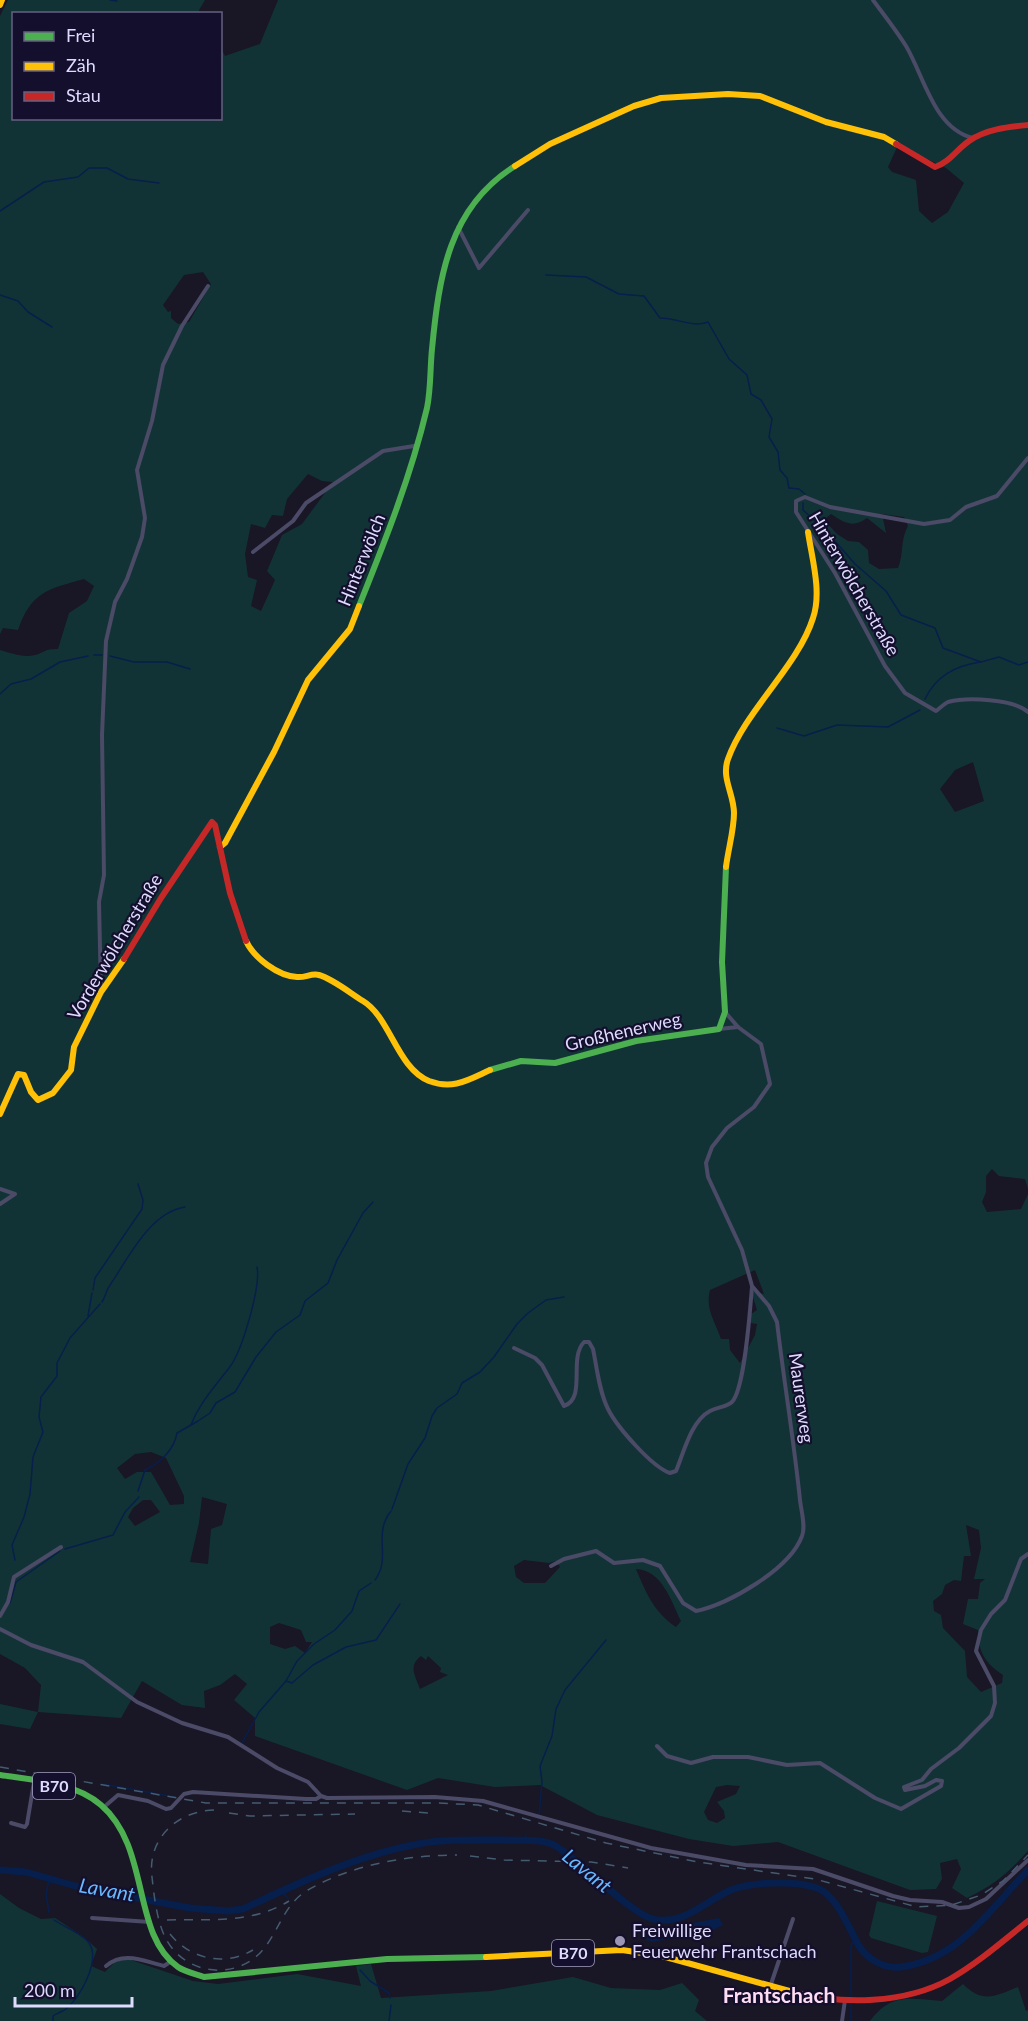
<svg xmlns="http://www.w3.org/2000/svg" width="1028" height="2021" viewBox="0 0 1028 2021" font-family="Lato,sans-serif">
<rect width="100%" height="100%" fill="#191626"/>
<g fill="#123335" fill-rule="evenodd">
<path d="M8,0H205L199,10L200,13L14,14V118H220L221,48L225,56L260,44L278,0H1028V1189L1025,1179L999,1176L992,1169L986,1176V1192L982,1202L987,1212L1021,1209L1028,1194V1851C1008,1873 994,1885 967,1898L952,1888L961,1869L957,1859L940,1863L942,1879L936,1889L910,1890L778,1842L733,1846L689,1839L597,1815L540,1785L495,1787L438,1778L407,1790L255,1736V1718L234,1700L247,1684L235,1674L220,1685L204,1691L205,1708L182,1705L142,1681L121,1718L38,1712L30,1729L0,1724V1704L38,1712L41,1685L25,1668L0,1654V650C11,653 23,658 35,655C46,652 44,649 58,649L69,613L87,601L94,586L84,579C48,589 31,592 18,630L3,628L0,634V16ZM898,145L946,168L964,183L948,212L932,223L919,211L916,180L892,172L888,167ZM203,272L211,284L189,322L178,324L171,318V311L168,312L163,305L184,275ZM308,474L322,481L333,482L302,524L282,535L267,571L275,580L261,611L251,606L257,580L248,577L245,554L251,524L265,528L272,515L283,516L287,499ZM831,514C843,522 853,529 867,518L886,533L882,514L904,517L908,526C900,540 904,554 898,568L879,569L869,563L868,550L859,542L848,541L837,534L827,523L826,518ZM973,762L984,801L955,812L940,789L955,770ZM755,1270L764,1294L751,1291L757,1310L751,1314V1323L757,1324L755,1335L740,1363L730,1350L729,1339H721C715,1321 705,1309 710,1290ZM151,1452L166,1458L184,1496V1504L170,1505L151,1472H137L125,1479L117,1468L135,1454ZM202,1497L227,1504L222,1525L211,1529L208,1564L190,1562L199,1523ZM143,1500H151L160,1512L135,1526L128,1517L133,1508ZM966,1525L979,1530L981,1548L974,1579H985L980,1583L978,1599H968L963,1624L978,1630C978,1652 985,1663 1003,1675L1002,1683L981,1692L967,1677L965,1651L943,1628L941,1615L934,1611L933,1601L942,1594L945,1585L954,1580L961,1581L964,1556H971ZM524,1560L549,1563L556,1561L560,1567L545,1583H524L516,1577L514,1566ZM636,1569C662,1570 671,1601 681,1621L676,1627C654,1612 646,1593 636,1569ZM279,1623L301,1630L306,1642H312L305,1653L295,1646L285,1649L270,1644V1627ZM421,1656L426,1660L428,1656L441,1668L440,1672L448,1675L420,1689C415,1675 408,1666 421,1656ZM727,1785L740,1786L736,1794L717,1802L724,1811L725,1818L717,1823L708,1820L704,1812L716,1787Z"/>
<path d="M0,1894L19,1908L41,1919L55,1918L84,1937L97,1949L91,1966L105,1972L118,1959L125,1958L193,1981L218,1984L297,1974L361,1986L356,1966L371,1964L381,1998L491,1991L573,1977L611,1988L660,1990L682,1983L699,2000L695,2011L707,2021H0Z"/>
<path d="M877,1901L937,1916L928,1952L922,1953L871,1938L869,1935Z"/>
<path d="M963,1984C983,2004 995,1996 1018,1987L1026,2011L1028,2010V2021H870C892,1992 910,1999 942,2001Z"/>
</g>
<path fill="#071f4c" d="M719,1918L723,1925L713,1930L653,1942L646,1940L650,1931Z"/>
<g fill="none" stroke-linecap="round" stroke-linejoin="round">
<g stroke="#071f4c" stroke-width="1.5">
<path d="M110,0L117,1"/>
<path d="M0,211L44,182L78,177L89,168H107L128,179L159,183"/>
<path d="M546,275L586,277L619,294L644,296L660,318C678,318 692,328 708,322L729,359L747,375L751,394L761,400L772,419L769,437L778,452L780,470L787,478L789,488L799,489L805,494"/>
<path d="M0,295L18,301L28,312L52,327"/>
<path d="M803,503V510L828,533L855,564L886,591L901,615L935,628L943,648L981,662L999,657L1019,665L1028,662"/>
<path d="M94,655H102"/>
<path d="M110,656L134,662H167L190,669"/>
<path d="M0,694L11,684L31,679L60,662L88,656"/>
<path d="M925,699C936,676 955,666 980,662"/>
<path d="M777,728L804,736L837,725L888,727L920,710"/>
<path d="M93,1290L95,1278L142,1209L143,1200L138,1184"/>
<path d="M102,1302C106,1296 106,1290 110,1285C128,1259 150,1212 185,1207"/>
<path d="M88,1316L92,1293"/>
<path d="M191,1425C199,1404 215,1386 229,1368C242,1352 261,1286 257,1267"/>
<path d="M138,1491L145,1470C160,1463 174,1450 177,1433L198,1421L210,1413L216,1403L235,1392L256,1357L276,1332L300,1315L305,1301L328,1283L337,1260L363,1213L373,1202"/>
<path d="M392,1509L408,1464L425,1438L432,1416L437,1408L457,1394L462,1383L480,1372L494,1357L517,1324L528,1313L546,1300L564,1297"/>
<path d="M65,1549L113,1535L125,1512L139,1497"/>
<path d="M15,1560L12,1545L24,1517L30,1494L33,1457L43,1432L39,1417L41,1397L57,1376V1363L70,1338L100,1304"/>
<path d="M375,1580C392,1557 372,1535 391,1511"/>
<path d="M10,1603L16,1582L60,1551"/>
<path d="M286,1681L292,1683L313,1665L346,1647L376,1640L400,1604"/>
<path d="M242,1743L259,1712L286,1681L297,1661L314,1644L335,1630L352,1611L359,1591L371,1583"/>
<path d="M103,1784L175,1797"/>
<path d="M539,1816L542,1782L540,1766L552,1736L556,1709L565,1690L606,1640"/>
<path d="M525,1841L526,1836"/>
<path d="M49,1879L46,1895L49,1912"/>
<path d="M282,1892L288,1898"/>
<path d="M134,1897L136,1888"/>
<path d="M360,1970L370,1981L389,1993L390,1998"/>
<path d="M851,1996V1946L855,1939"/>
<path d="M53,2021V2016C57,2013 62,2012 66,2009C80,1997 101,1961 89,1943C83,1934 64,1927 54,1920"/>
<path d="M389,2021L391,2005"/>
<path d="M851,2021V2001"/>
</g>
<path stroke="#071f4c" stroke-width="7" d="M0,1870L26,1872L79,1887L190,1908L228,1911L243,1909C298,1883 358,1855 418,1844C446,1839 476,1840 505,1840C520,1841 540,1838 554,1845C580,1859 632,1917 657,1920C687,1923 705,1901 731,1890C751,1882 796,1880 817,1888C837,1895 849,1929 859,1946C868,1960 885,1969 901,1967C960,1959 990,1909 1028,1870"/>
<g stroke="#4b4a67" stroke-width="4">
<path d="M873,0C884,15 896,30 906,46C924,76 934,129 973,138"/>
<path d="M458,227L479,268L528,210"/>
<path d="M1028,458L997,496L966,507L950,520L924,524L830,507L805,497L796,501V512L835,573L885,666L905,693L936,711C940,708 944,704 948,702C967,697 1014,699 1028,712"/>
<path d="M253,552L293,521L306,503L383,451L414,446"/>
<path d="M101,992L99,902L104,875L102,735L106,641L115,602L127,579L142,537L145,518L137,470L152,421L163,365L182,326L208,286"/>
<path d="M719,1029L738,1027"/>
<path d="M0,1189L15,1194L0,1204"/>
<path d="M514,1348L535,1358L542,1365L564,1406C587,1398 568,1359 584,1342H589L593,1349C597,1368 599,1391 608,1409C617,1427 652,1467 670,1473L676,1471C684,1452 691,1421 710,1411C717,1407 727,1407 732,1402C745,1388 750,1309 752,1287"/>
<path d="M551,1566L564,1559L596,1551L614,1563L643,1560L660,1566L683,1603L696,1611C729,1604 790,1569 802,1536C806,1527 801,1510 800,1500C794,1441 784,1382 777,1322L769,1306L752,1286L742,1250L708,1177L706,1163L712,1147L727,1128L754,1107L770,1084L761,1044L738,1027L725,1012"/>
<path d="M0,1616L8,1602L14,1577L61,1547"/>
<path d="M0,1629L31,1645L83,1662L137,1702L182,1723L228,1737L277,1768L308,1782L321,1796L327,1798L435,1797L483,1801L651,1848L746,1865L813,1869L893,1896L910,1900L942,1902L959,1908L969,1907L986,1899L1028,1860"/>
<path d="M657,1746L667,1756L691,1763L713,1757H748L787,1765L820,1763L875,1798L901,1809L941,1786L942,1781L936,1780L925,1786L905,1790L904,1787L922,1780L931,1769L959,1748L991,1716L995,1703L994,1686L976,1651L981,1630L991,1614L1005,1600L1021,1559L1028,1554"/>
<path d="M104,1807L118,1795L148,1801L166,1809L171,1808L184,1794L193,1792L306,1799H316L321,1796"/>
<path d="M11,1823L25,1827L27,1824L34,1782"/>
<path d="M92,1918L150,1922"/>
<path d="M106,1966C124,1951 143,1961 164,1966L170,1962"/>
<path d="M770,1987L793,1919"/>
<path d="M842,2021L845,2000"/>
</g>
<g stroke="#4caf50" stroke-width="6">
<path d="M359,606C385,541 411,476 427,408C431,389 430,368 432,349C439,276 449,207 515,166"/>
<path d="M490,1070L521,1061L555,1063L636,1041L719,1029L725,1012L722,962L726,867"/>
<path d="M0,1775C32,1780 75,1782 101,1805C151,1848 131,1934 178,1967C185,1972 196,1974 204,1977L387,1959L486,1957"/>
</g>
<g stroke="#ffc107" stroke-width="6">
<path d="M0,5L2,0"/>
<path d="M515,166L550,144L634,106L661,98L728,94L760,96L826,122L884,137L896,144"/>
<path d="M220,847L225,843L274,752L308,680L350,629L359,606"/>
<path d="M726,867C728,850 734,830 734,813C734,794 721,778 728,759C745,711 798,666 813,618C822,592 812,559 808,532"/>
<path d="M246,941C254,958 278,976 297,977C305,978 311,973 319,975C333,979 350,993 363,1001C390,1017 397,1068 429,1081C453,1090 468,1080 490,1070"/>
<path d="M0,1114L18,1074L24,1075L31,1092L38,1100L53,1093L71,1070L74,1047L101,992L124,959"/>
<path d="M486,1957L622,1950L662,1956L793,1992"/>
</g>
<g stroke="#c62828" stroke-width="6">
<path d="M896,144L935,167C950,162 956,150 969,141C986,129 1008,127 1028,125"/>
<path d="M124,959L161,898L212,822L215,825L230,893L246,941"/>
<path d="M793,1992C842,2005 905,2004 950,1979C978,1963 1003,1941 1028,1921"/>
</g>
<g stroke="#455b70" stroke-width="1.5" stroke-dasharray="9 8" stroke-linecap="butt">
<path d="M0,1767L206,1803H438L478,1805L606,1843L698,1862L815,1879L917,1907L952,1905L981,1895L1003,1881L1028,1855"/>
<path d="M214,1810C177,1811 147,1839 152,1877C154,1896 157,1922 166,1939C184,1973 231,1981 259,1954C279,1934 282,1905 308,1890C351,1865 407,1855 457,1855"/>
<path d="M402,1811L429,1813"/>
<path d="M229,1813L250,1816L355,1814"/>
<path d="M470,1856L504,1860L591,1862L628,1868"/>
<path d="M167,1920C209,1919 252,1924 289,1901"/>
<path d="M170,1934C190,1959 224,1967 253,1950"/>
</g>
</g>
<circle fill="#9a96b3" stroke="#140f2d" stroke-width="2" cx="620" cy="1941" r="6"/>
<g text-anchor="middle" stroke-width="4.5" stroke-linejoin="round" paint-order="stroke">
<g fill="#140f2d" stroke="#a29ec0" stroke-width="1.5">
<rect x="33" y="1773" width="42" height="26" rx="4.5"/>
<rect x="552" y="1940" width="42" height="26" rx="4.5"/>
</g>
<g font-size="16" font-weight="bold" fill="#dfdbff">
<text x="54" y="1792">B70</text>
<text x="573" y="1959">B70</text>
</g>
<g font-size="18" fill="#dfdbff" stroke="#140f2d">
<text transform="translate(362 560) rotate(-68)" y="6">Hinterwölch</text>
<text transform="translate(854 584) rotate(60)" y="6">Hinterwölcherstraße</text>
<text transform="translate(115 947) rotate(-59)" y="6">Vorderwölcherstraße</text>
<text transform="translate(623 1032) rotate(-13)" y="6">Großhenerweg</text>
<text transform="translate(801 1398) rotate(82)" y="6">Maurerweg</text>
</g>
<g font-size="18" fill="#dfdbff" stroke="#140f2d" text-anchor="start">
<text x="632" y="1937">Freiwillige<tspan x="632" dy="21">Feuerwehr Frantschach</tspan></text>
</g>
<g font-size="20" font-style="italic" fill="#69b9ff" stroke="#140f2d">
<text transform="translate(587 1871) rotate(39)" y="7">Lavant</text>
<text transform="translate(107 1890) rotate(10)" y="7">Lavant</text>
</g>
<g font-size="21" font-weight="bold" fill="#ffddf3" stroke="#140f2d">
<text x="779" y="2003">Frantschach</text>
</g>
</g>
<rect x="12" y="12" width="210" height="108" fill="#140f2d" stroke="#656181" stroke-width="1.5"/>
<rect x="24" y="32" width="30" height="9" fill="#4caf50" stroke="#656181" stroke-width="1.5"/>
<text x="66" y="42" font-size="18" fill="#dfdbff">Frei</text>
<rect x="24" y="62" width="30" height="9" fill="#ffc107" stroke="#656181" stroke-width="1.5"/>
<text x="66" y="72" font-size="18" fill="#dfdbff">Zäh</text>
<rect x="24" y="92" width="30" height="9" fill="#c62828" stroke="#656181" stroke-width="1.5"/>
<text x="66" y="102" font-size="18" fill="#dfdbff">Stau</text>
<path d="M15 1997v9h117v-9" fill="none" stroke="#dfdbff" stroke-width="3"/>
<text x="24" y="1997" font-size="18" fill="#dfdbff" stroke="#140f2d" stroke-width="4.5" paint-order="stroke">200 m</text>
</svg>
